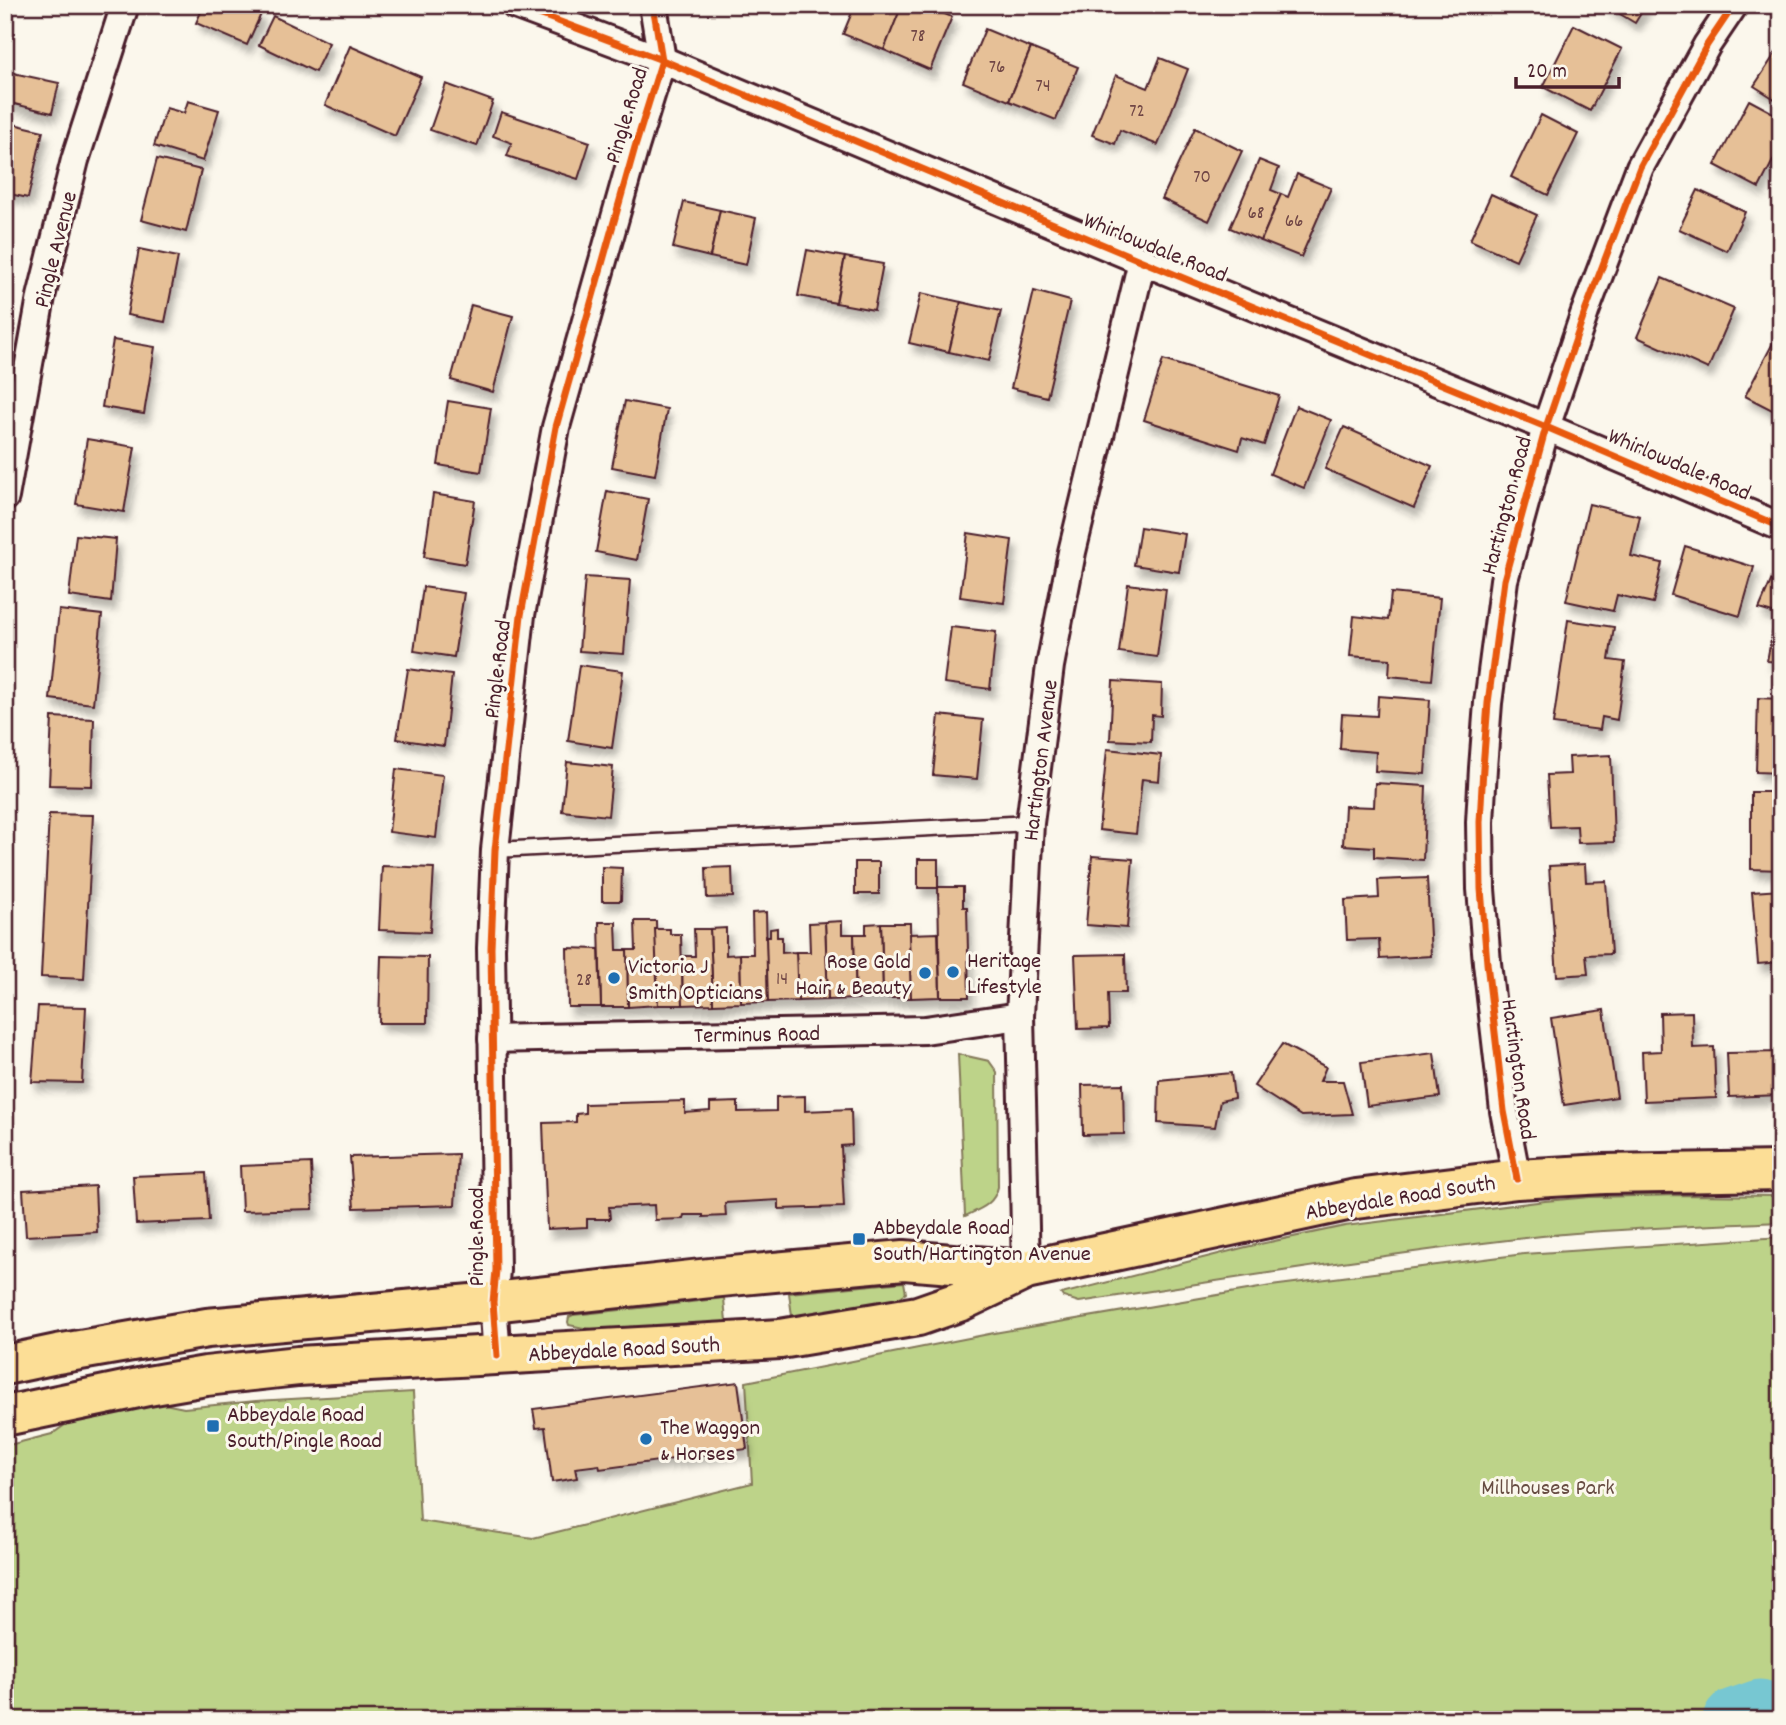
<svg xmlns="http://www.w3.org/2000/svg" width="1786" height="1725" viewBox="0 0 1786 1725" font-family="Dekko,sans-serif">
<defs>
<filter id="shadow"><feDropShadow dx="4.5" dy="8" stdDeviation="3.5" flood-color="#0004"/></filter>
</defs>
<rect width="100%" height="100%" fill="#fbf7ec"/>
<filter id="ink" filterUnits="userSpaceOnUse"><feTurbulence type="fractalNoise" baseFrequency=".0143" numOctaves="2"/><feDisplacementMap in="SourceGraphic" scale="14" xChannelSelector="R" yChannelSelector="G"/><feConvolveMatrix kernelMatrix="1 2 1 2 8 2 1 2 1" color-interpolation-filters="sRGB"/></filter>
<g filter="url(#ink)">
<g fill="#bdd389" stroke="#84795a" stroke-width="2">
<path d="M958,1054L989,1061L997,1072L998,1187C994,1205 980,1209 965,1216Z"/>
<path d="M1684,1195L1781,1196V1222C1701,1226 1621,1228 1542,1236C1387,1253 1233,1279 1079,1302L1063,1297L1061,1294L1246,1247L1345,1226L1545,1201L1590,1197Z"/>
<path d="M1781,1237V1720H5V1446L52,1434L110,1393L184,1408L256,1401L413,1392L420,1521L533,1538L752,1483L746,1382L994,1333L1271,1286L1524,1254Z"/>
<path d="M904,1282L906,1293L900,1297L886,1303L792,1316L789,1293Z"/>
<path d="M724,1298L726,1322C676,1328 619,1337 569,1325L568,1322L569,1317L573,1315L649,1307Z"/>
</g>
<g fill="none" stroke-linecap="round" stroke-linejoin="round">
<path stroke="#77c7d2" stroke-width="63" d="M1734,1720L1760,1711L1781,1719"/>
</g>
<g fill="#e6c097" stroke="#4a1f2b" stroke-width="2" filter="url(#shadow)">
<path d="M204,5H240L261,14L247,45L196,23Z"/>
<path d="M855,5H902L884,50L843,34Z"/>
<path d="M902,5H923L952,17L930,70L884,50Z"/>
<path d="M1605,5H1646L1635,23Z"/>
<path d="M273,16L329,43L315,72L259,45Z"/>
<path d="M1574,25L1622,49L1590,111L1543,87Z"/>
<path d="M985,29L1031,48L1009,101L963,82Z"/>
<path d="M1781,45V103L1754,86Z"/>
<path d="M350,46L421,77L395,136L325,105Z"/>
<path d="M1031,48L1078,67L1056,120L1009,101Z"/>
<path d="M1160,58L1188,69L1158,145L1120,130L1115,144L1092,135L1116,75L1148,88Z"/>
<path d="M13,73L59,83L52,113L6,102Z"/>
<path d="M446,84L493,101L477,146L430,130Z"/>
<path d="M1749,100L1781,117V145L1759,188L1715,165Z"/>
<path d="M188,101L219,110L203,161L154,146L166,108L184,113Z"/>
<path d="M501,112L590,142L578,179L507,156L512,143L493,136Z"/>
<path d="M1541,115L1578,134L1548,195L1511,177Z"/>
<path d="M5,122L43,131L28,198L5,193Z"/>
<path d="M1195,128L1242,151L1209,221L1162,199Z"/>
<path d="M157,159L201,170L186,232L141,220Z"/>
<path d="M1259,160L1279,168L1271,190L1281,194L1261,241L1230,228Z"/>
<path d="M1297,174L1331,188L1301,257L1261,241L1281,194L1288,197Z"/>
<path d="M1698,190L1745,212L1727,251L1679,229Z"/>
<path d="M1491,194L1537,215L1516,260L1470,240Z"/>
<path d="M684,202L720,210L710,257L673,248Z"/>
<path d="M720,210L756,218L746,265L710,257Z"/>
<path d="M139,249L178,257L165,322L127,315Z"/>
<path d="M807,250L845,257L836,303L798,296Z"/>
<path d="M845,257L883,264L874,310L836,303Z"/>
<path d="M1662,278L1734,309L1708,369L1637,337Z"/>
<path d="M1034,291L1070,301L1047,397L1011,388Z"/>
<path d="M921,293L961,302L949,352L909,343Z"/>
<path d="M961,302L1001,311L989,361L949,352Z"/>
<path d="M471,305L513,316L493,392L451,380Z"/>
<path d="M113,340L155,347L144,414L102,407Z"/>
<path d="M1774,341L1781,344V408L1778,413L1745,396Z"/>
<path d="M1163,360L1279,396L1264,445L1242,438L1239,450L1144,420Z"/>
<path d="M448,401L491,408L481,472L438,465Z"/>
<path d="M625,401L667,409L655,475L612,467Z"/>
<path d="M1296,406L1331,420L1304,488L1270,474Z"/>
<path d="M1344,427L1432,466L1414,508L1325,469Z"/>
<path d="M87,439L135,447L124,512L76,504Z"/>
<path d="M607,491L648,499L637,560L596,552Z"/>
<path d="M433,494L475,501L465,564L424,557Z"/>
<path d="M1589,504L1640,516L1631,556L1662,563L1653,603L1617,595L1613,611L1566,601Z"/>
<path d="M1140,527L1185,534L1179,572L1134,565Z"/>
<path d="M968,533L1012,540L1004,603L960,597Z"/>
<path d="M76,535L116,539L111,602L69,596Z"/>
<path d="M1685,546L1754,567L1740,616L1671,595Z"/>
<path d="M1774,574L1781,577V662L1767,661L1776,614L1759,609Z"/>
<path d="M585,577L630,580L624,654L579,651Z"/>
<path d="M1128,584L1166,589L1157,657L1119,652Z"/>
<path d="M423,587L464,593L454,657L414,651Z"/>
<path d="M1391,593L1440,598L1432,680L1389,676L1390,659L1350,656L1354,616L1388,620Z"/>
<path d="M59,610L102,615L93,704L50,699Z"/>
<path d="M1568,620L1614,627L1609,660L1625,662L1617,720L1602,717L1600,730L1553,724Z"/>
<path d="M951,627L996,632L990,689L944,683Z"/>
<path d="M579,665L623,671L612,748L568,741Z"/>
<path d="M408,669L452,675L444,746L397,739Z"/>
<path d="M1113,681L1162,684L1161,716L1152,715L1151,742L1110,740Z"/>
<path d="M1378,696L1430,700L1425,774L1375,771L1376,752L1340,749L1342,714L1377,716Z"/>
<path d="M1758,698L1781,699V773L1756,772Z"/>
<path d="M939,715L983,720L977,779L933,775Z"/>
<path d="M52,717L94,719L92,786L49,785Z"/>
<path d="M1107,749L1161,755L1159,781L1142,779L1136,834L1099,830Z"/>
<path d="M1611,755L1614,842L1578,843L1577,826L1550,827L1547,775L1570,774L1569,757Z"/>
<path d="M567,762L613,767L608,816L562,811Z"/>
<path d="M396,769L443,775L436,838L389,832Z"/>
<path d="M1375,783L1426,786L1423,860L1374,857V847L1343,845L1345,806L1374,807Z"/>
<path d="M1751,792H1781V870L1751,869Z"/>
<path d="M49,814L93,815L84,979L41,977Z"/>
<path d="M1092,856L1133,859L1127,928L1086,925Z"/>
<rect x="918" y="859" width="20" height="29"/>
<rect x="855" y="862" width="24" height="32"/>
<path d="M1585,864L1586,882L1606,881L1611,954L1586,955L1588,974L1557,976L1549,866Z"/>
<path d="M382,866L434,868L430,932L379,930Z"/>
<path d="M602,867L622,868L621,901H602Z"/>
<path d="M732,867L733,897L707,898L706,868Z"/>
<path d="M1427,878L1431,956L1380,959L1379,939L1347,940L1345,900L1379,898L1378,880Z"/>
<path d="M938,887H963V907H967L969,997H940Z"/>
<path d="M1781,890V962L1758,964L1752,892Z"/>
<path d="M766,912L768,1002L741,1003L740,954H753L752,913Z"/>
<path d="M635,921H656L658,1005L628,1007L627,950H636Z"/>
<path d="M842,921V934H854L856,999L828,1000L825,922Z"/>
<path d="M599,922H616L617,950H627L628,1007H601Z"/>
<path d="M825,922L828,1000L798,1001L796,952H810L809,923Z"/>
<path d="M881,923H910L911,998H883Z"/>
<path d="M881,923L883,998L856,999L854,934H866V924Z"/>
<path d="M726,928V955L740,954L741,1003L713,1004L710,929Z"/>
<path d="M777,928V937H782V953L796,952L798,1001L768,1002L766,936H770V929Z"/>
<path d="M655,929H670V934H681L683,1005H658Z"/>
<path d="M694,929H710L713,1004L683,1005L682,956H695Z"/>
<path d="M938,933L940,997L911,998L909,934Z"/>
<path d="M567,948L599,949L601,1007H568Z"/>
<path d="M1125,954L1126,993H1108L1109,1028L1078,1029L1075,955Z"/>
<path d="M381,956L428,957L427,1023H379Z"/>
<path d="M38,1006L86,1007L82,1083L32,1082Z"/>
<path d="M1604,1010L1617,1097L1564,1105L1551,1018Z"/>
<path d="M1692,1012L1693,1048L1714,1047L1716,1098L1644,1101L1642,1052L1661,1051L1660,1013Z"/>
<path d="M1282,1044L1326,1067L1320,1081H1343L1352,1114L1301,1116L1254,1086Z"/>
<path d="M1781,1052V1095L1729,1097L1727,1053Z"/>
<path d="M1434,1053L1440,1097L1367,1106L1361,1062Z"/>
<path d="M1231,1073L1234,1098L1220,1101L1215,1127L1158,1123L1159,1080Z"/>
<path d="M1123,1084L1124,1134L1083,1135L1082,1085Z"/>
<path d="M805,1096V1111L851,1109L852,1145L841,1146L844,1207L779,1209V1200L725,1203L726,1216L703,1217V1215H684L683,1219L655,1220L654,1205L609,1207L610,1219H587V1227L547,1229L543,1123L576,1122V1114L585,1113V1104L685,1101V1113L710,1111V1103L738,1102V1112L776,1111V1097Z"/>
<path d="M458,1154L455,1205L354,1208L350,1157Z"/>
<path d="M311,1163L313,1209L242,1211L240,1166Z"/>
<path d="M206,1173L209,1221L136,1224L133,1176Z"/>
<path d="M95,1186L97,1232L26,1236L23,1190Z"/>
<path d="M738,1382L747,1449L600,1469L599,1465L575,1468L577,1478L552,1482L545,1427L536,1428L533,1409Z"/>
</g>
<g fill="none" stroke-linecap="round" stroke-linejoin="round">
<g stroke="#4a1f2b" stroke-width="19">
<path id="service" d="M495,850L1030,823"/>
</g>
<g stroke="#4a1f2b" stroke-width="32">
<g id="minor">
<path d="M515,5L662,60L1142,261L1546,427L1781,527"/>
<path d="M5,497L41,297L75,160L125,5"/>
<path d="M492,1039L925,1030L1020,1016"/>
<path d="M1517,1179L1504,1111L1487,963L1481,889L1480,822L1483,768L1488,703L1504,580L1546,427L1585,312L1640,167L1707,45L1734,5"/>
<path d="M1026,1270L1020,1016L1030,823L1050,666L1072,552L1142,261"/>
<path d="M497,1356L493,1302L496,1270L491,948L495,850L521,615L556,427L635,147L662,60L653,5"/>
</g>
</g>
<g stroke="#4a1f2b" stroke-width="44">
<g id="primary">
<path d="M5,1365L57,1354L207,1328L493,1302L710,1278L904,1260L1025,1270"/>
<path d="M5,1416L148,1386L206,1376L298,1366L780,1339L918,1316L961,1301L1026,1270L1356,1199L1517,1179L1604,1174L1781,1171"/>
</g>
</g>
<use href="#service" stroke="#fbf7ec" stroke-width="14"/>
<use href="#minor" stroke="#fbf7ec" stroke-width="26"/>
<use href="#primary" stroke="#fcde96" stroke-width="38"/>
<g stroke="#fbf7ec" stroke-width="11">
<g id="cycleway">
<path d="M515,5L662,60L1142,261L1546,427L1781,527"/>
<path d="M1517,1179L1504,1111L1487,963L1481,889L1480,822L1483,768L1488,703L1504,580L1546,427L1585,312L1640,167L1707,45L1734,5"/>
<path d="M497,1356L493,1302L496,1270L491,948L495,850L521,615L556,427L635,147L662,60L653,5"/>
</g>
</g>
<use href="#cycleway" stroke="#e8590c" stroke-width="7"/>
</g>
</g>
<g fill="#1f6fb2" stroke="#fbf7ec" stroke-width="2.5">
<circle cx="953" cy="972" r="7"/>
<circle cx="925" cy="973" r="7"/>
<circle cx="614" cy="978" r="7"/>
<rect x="852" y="1232" width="14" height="14" rx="3.5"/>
<rect x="206" y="1419" width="14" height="14" rx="3.5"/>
<circle cx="646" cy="1439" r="7"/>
</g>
<g text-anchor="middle" stroke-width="6" stroke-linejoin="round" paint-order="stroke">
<g font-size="19" fill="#714746">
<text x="918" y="41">78</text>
<text x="997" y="72">76</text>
<text x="1043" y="91">74</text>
<text x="1137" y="116">72</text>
<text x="1202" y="182">70</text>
<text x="1256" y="218">68</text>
<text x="1294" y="226">66</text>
<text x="782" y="984">14</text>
<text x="584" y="985">28</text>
</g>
<g font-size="23" fill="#4a1f2b" stroke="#fbf7ec">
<text transform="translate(625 115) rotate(-73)" y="8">Pingle Road</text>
<text transform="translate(1156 246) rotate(22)" y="8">Whirlowdale Road</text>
<text transform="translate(54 249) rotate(-76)" y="8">Pingle Avenue</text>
<text transform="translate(1680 463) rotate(23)" y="8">Whirlowdale Road</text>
<text transform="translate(1505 505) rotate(-75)" y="8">Hartington Road</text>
<text transform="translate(496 669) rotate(-83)" y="8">Pingle Road</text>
<text transform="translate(1039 760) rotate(-83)" y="8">Hartington Avenue</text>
<text transform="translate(757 1033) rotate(-1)" y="8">Terminus Road</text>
<text transform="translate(1520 1069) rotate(82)" y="8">Hartington Road</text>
<text transform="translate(1400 1196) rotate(-9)" y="8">Abbeydale Road South</text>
<text transform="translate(475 1237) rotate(-90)" y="8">Pingle Road</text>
<text transform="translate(624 1348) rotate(-3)" y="8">Abbeydale Road South</text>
</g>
<g font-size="23" fill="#4a1f2b" stroke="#fbf7ec" text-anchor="start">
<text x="967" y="967">Heritage<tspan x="967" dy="26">Lifestyle</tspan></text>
<text x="911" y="968" text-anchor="end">Rose Gold<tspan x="911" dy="26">Hair &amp; Beauty</tspan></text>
<text x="628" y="973">Victoria J<tspan x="628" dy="26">Smith Opticians</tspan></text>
<text x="873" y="1234">Abbeydale Road<tspan x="873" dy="26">South/Hartington Avenue</tspan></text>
<text x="227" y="1421">Abbeydale Road<tspan x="227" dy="26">South/Pingle Road</tspan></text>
<text x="660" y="1434">The Waggon<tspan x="660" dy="26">&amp; Horses</tspan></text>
</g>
<g font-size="23" fill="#674c42" stroke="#fbf7ec">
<text x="1548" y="1494">Millhouses Park</text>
</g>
</g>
<rect width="1786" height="1725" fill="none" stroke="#fbf7ec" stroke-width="28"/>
<rect x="14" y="14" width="1758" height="1697" fill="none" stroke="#4a1f2b" stroke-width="2.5" filter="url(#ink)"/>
<path d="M1516 77v10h103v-10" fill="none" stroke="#4a1f2b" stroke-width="3.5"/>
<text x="1527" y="77" font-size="21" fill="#4a1f2b" stroke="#fbf7ec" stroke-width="5" paint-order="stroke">20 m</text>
</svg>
